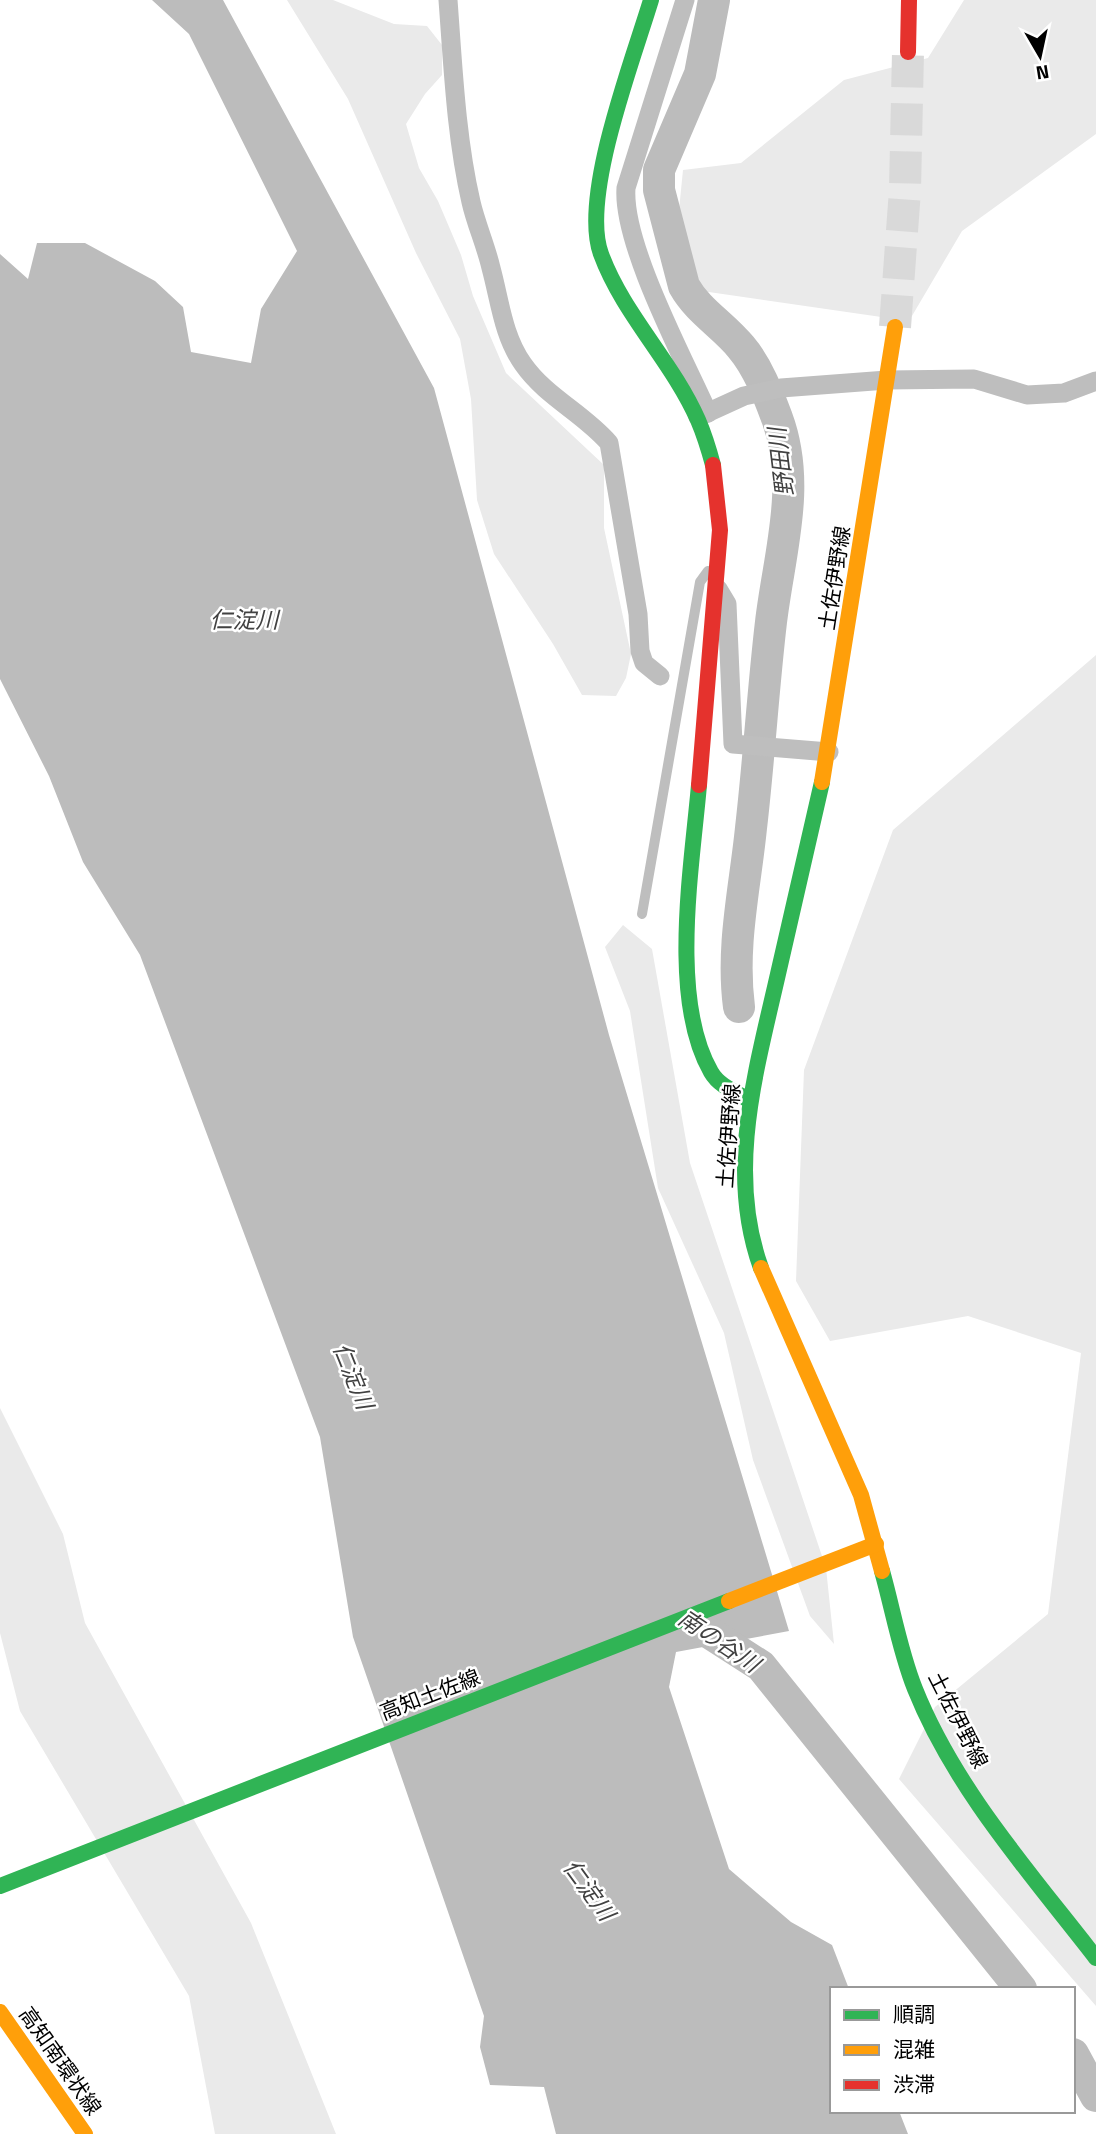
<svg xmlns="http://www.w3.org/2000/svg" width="1096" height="2134" viewBox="0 0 1096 2134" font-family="'Titillium Web','Noto Sans JP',sans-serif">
<rect width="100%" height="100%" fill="#fff"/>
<g fill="#eaeaea">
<path d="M287,0H333L394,24L427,26L442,45V75L425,94L406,124L419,168L438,201L461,255L473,296L506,373L604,465V528L631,654L626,678L616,696L582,695L553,644L494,554L477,500L471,399L460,339L416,253L348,99Z"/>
<path d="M964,0H1096V134L962,231L909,321L695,290L676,240L683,170L741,163L844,80L928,58Z"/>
<path d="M1096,655V2006L899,1779L935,1707L1048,1614L1081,1353L968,1316L830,1341L796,1281L804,1070L893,830Z"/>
<path d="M623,925L652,949L690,1163L826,1568L834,1644L810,1616L753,1460L724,1333L658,1188L630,1011L605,947Z"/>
<path d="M0,1408L63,1534L85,1623L251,1923L336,2134H215L189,1996L20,1711L0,1633Z"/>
</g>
<path fill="#bcbcbc" d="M152,0H223L434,388L609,1035L789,1631L676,1652L669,1687L729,1869L791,1922L832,1945L849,1989H832V2111H899L908,2134H556L544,2087L490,2085L480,2047L484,2016L353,1637L320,1437L140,955L83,862L49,776L0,679V254L28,279L37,243H85L155,281L183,307L191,352L251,363L261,309L297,251L189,34Z"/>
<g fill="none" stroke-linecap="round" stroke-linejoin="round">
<g stroke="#bcbcbc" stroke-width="32">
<path d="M714,0L700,74L659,170V190L684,286C698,311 723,325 741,347C758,367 768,394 777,418C802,485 779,554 771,622C763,690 759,759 751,828C745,888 731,946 739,1007"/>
<path d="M691,1621L761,1666L1021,1989"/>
<path d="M1073,2054L1096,2096"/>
</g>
<path stroke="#d9d9d9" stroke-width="32" stroke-dasharray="32 16" stroke-linecap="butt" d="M895,327L905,190L908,52"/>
<path stroke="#bebebe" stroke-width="10" d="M642,914L700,582L708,571"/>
<g stroke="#bebebe" stroke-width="19">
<path d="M448,0C453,66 456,137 471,202C476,224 486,246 491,268C500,301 503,336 523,364C546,397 583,413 609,443L638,614L640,651L644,663L660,676"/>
<path d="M685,0L626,188C622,244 684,359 708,413"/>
<path d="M698,417L744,396L781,388L887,380L974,379L1027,395L1064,393L1096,381"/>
<path d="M718,589L727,604L733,744L829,752"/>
</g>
<g stroke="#30b455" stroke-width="16">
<path d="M651,0C633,60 580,197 601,254C623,314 672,361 698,420C704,434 709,450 713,465"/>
<path d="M699,785C692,866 669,999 711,1072C719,1086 735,1092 749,1100"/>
<path d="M761,1268C726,1171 756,1071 778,974C793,910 807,846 822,782"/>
<path d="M882,1571C893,1610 900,1652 915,1689C955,1789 1031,1874 1096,1958"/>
<path d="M0,1886L729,1601"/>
</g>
<g stroke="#ff9f0a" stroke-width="16">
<path d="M822,782L895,327"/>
<path d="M761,1268L861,1495L882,1571"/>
<path d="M729,1601L876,1544"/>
<path d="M0,2012L85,2134"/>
</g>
<g stroke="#e5322d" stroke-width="16">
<path d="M908,52L909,0"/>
<path d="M699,785L720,530L713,465"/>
</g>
</g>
<g text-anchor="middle" stroke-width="5" stroke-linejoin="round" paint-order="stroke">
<g font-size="21" fill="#000" stroke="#fff">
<text transform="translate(835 578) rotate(-81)" y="7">土佐伊野線</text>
<text transform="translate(729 1136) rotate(-86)" y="7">土佐伊野線</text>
<text transform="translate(430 1695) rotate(-21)" y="7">高知土佐線</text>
<text transform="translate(958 1720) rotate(63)" y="7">土佐伊野線</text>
<text transform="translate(60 2061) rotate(55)" y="7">高知南環状線</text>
</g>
<g font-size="23" font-style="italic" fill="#414141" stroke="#fff">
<text transform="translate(781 462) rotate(-97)" y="8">野田川</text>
<text x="244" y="628">仁淀川</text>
<text transform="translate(353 1376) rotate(68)" y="8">仁淀川</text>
<text transform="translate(719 1641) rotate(34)" y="8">南の谷川</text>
<text transform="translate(589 1890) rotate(54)" y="8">仁淀川</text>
</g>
</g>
<rect x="830" y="1987" width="245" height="126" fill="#ffffff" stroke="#999999" stroke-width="2"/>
<rect x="844" y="2010" width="35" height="10" fill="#30b455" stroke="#999999" stroke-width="2"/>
<text x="893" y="2022" font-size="21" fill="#000000">順調</text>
<rect x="844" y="2045" width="35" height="10" fill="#ff9f0a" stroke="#999999" stroke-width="2"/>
<text x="893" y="2057" font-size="21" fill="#000000">混雑</text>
<rect x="844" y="2080" width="35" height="10" fill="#e5322d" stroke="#999999" stroke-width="2"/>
<text x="893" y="2092" font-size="21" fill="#000000">渋滞</text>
<g transform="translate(1040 56) rotate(171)" stroke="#ffffff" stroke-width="5" paint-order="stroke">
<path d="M0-5L12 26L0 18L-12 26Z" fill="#000000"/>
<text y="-10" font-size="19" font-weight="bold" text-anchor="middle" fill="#000000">N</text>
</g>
</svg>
